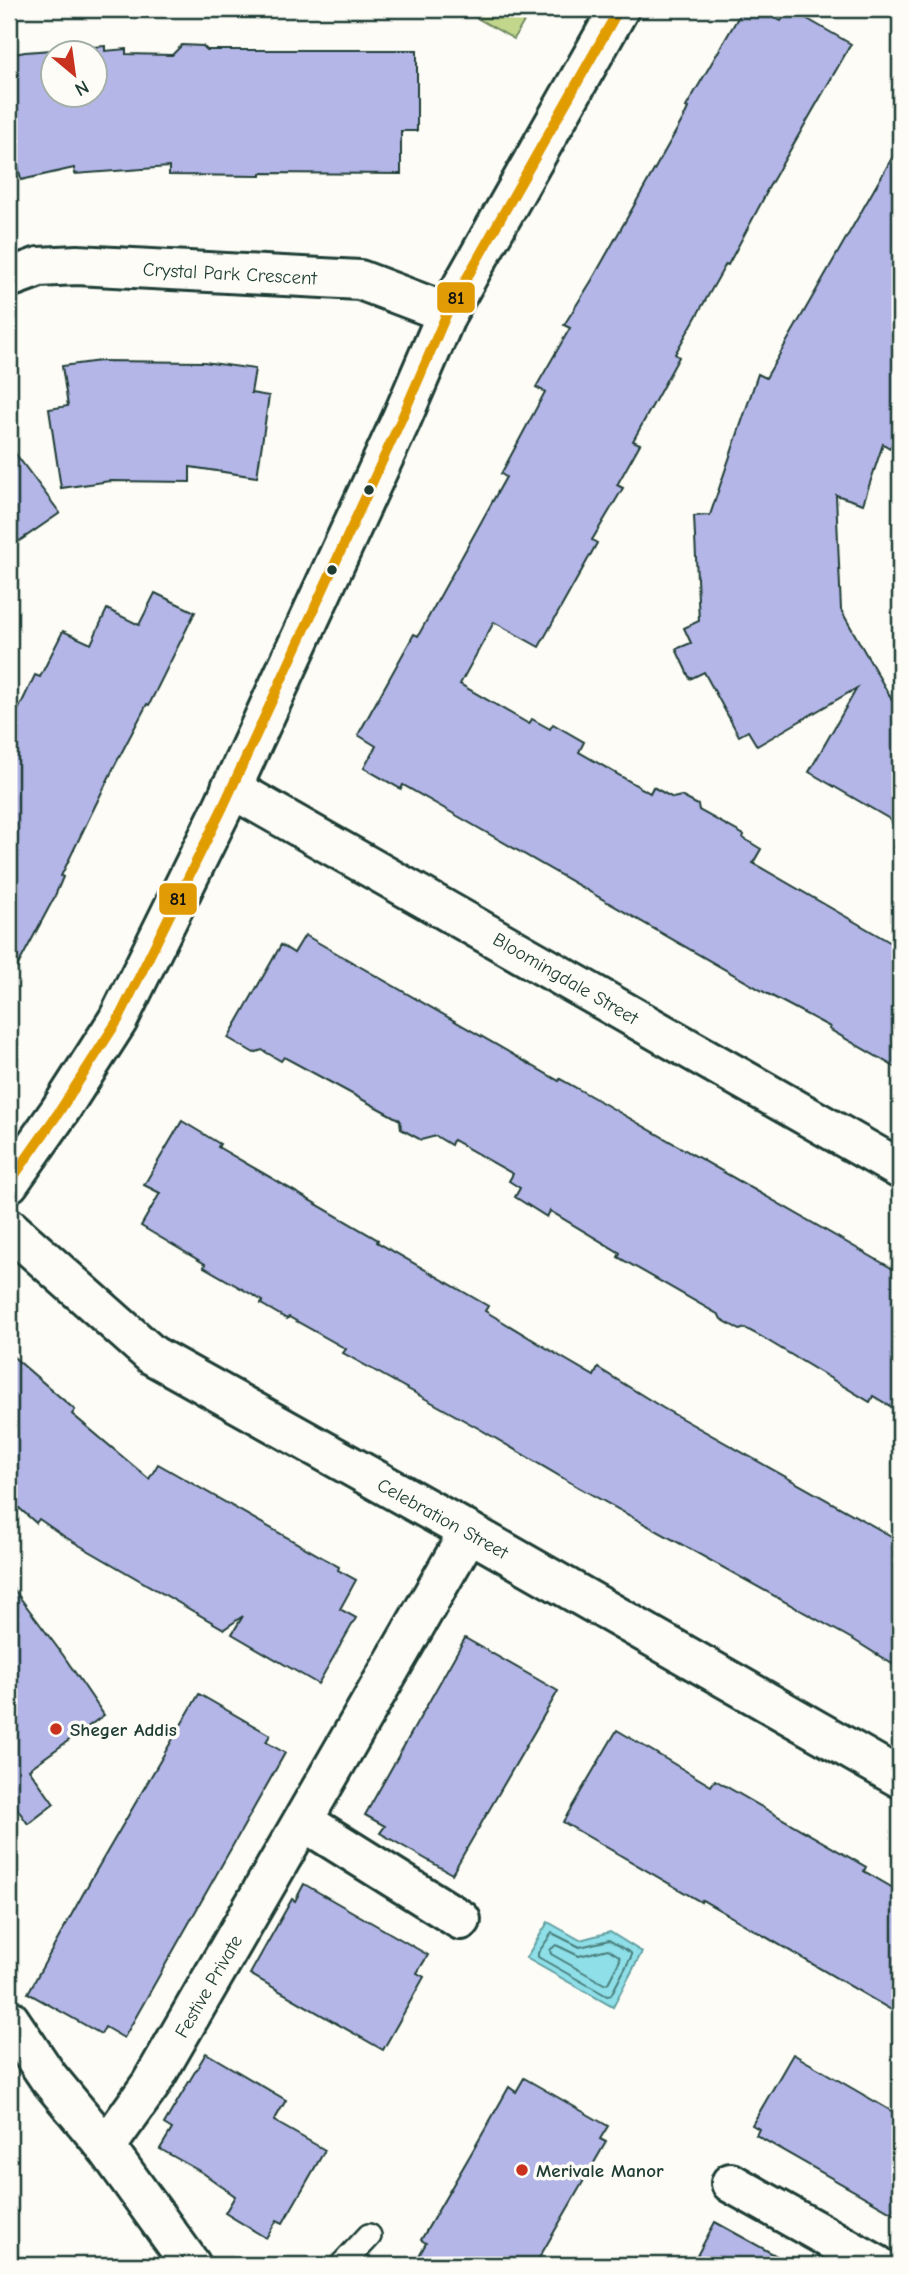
<svg xmlns="http://www.w3.org/2000/svg" width="909" height="2274" viewBox="0 0 909 2274" font-family="'Comic Neue',sans-serif">
<rect width="100%" height="100%" fill="#fdfcf7"/>
<filter id="ink" filterUnits="userSpaceOnUse"><feTurbulence type="fractalNoise" baseFrequency=".0143" numOctaves="2"/><feDisplacementMap in="SourceGraphic" scale="14" xChannelSelector="R" yChannelSelector="G"/><feConvolveMatrix kernelMatrix="1 2 1 2 8 2 1 2 1" color-interpolation-filters="sRGB"/></filter>
<g filter="url(#ink)">
<path fill="#c2d78c" stroke="#708a60" stroke-width="2" d="M461,9H531L514,39Z"/>
<path fill="#8edfe8" stroke="#629ea0" stroke-width="2" d="M548,1922L580,1940L610,1932L642,1952L613,2007L526,1958Z"/>
<g fill="none" stroke-linecap="round" stroke-linejoin="round">
<g stroke="#4b7e7c" stroke-width="2">
<path d="M552,1933L580,1947L609,1940L631,1953V1957L611,1995L607,1996L538,1957V1953Z"/>
<path d="M556,1945L579,1956L608,1949L619,1956L620,1960L608,1983L604,1984L551,1954L550,1950Z"/>
</g>
</g>
<g fill="#b4b6e8" stroke="#1f3d34" stroke-width="2" fill-rule="evenodd">
<path d="M743,9H759L781,21L790,9L851,44L766,192H767L728,265L726,264L675,354L679,357L633,441L640,444L617,485L623,488L592,540L597,543L539,647L494,622L460,684L529,724L532,719L550,729L553,724L584,742L579,752L650,793L653,787L673,798L681,796L698,805L699,810L744,835L743,838L761,849L753,863L900,948V1070L829,1029L830,1027L766,993L461,818L403,785L401,789L364,768L376,746L358,735L414,634L418,636L506,477L501,474L545,392L536,387L570,328L564,325L592,280L684,117L688,108L686,107Z"/>
<path d="M182,45L203,46L207,50H417V131H401V174L261,173V176L169,175V167L75,174L74,168L21,180L15,150L9,151V55L25,52L105,46V51L126,49V54L172,55ZM52,52H94V94H52Z"/>
<path d="M900,144V429L890,448L883,444L863,504L836,495L841,610L900,714V825L809,772L857,688L757,746L748,731L739,736L704,672L690,679L676,649L691,643L684,628L699,621L694,516L710,515L758,374L766,378Z"/>
<path d="M100,361L204,362L255,369L251,393L269,396L257,477L190,467V482L110,481L61,488L49,409L68,406L62,366Z"/>
<path d="M9,445L60,513L9,548Z"/>
<path d="M155,593L195,612L149,705L147,704L114,767L61,876L63,877L54,898L9,982V729L35,675L40,677L63,631L91,644L107,609L139,625Z"/>
<path d="M305,935L559,1081L560,1079L596,1099L900,1273V1412L873,1396L870,1402L760,1336L745,1328L740,1330L721,1319L719,1315L618,1257L620,1253L550,1211L547,1217L515,1197L520,1188L509,1181L513,1174L453,1140L451,1145L436,1136L421,1140L401,1129L400,1120L284,1057L281,1061L262,1050L254,1053L228,1038L281,945L294,953Z"/>
<path d="M182,1121L220,1144L218,1147L378,1240L377,1242L488,1306L485,1311L563,1358L594,1376L598,1368L663,1408L900,1541V1669L854,1640L578,1487L478,1428L343,1353L346,1349L289,1317L287,1319L261,1304L263,1301L204,1267L205,1264L141,1226L160,1193L144,1185Z"/>
<path d="M9,1353L75,1410L72,1414L149,1479L158,1464L339,1567L338,1570L356,1580L340,1609L356,1618L318,1684L232,1634L243,1616L224,1629L65,1537L39,1519L36,1523L9,1499Z"/>
<path d="M9,1583L63,1655L104,1715L29,1769L54,1804L28,1824L9,1797Z"/>
<path d="M465,1638L558,1691L452,1874L380,1833L385,1826L365,1815Z"/>
<path d="M199,1694L270,1735L266,1742L285,1753L124,2038L105,2027L101,2034L28,1993L93,1876Z"/>
<path d="M617,1730L711,1786L715,1780L866,1867L864,1871L900,1892V2015L742,1923L702,1900L701,1902L563,1822Z"/>
<path d="M304,1884L428,1955L417,1973L424,1977L383,2050L250,1974L292,1899L295,1901Z"/>
<path d="M206,2053L286,2100L274,2121L325,2150L283,2223L277,2220L266,2238L225,2213L235,2196L203,2173L160,2149L172,2129L164,2124Z"/>
<path d="M793,2054L900,2116V2217L756,2135L759,2129L752,2125Z"/>
<path d="M524,2078L608,2126L600,2139L606,2142L535,2265H414L426,2243L421,2240L483,2133L509,2087L516,2092Z"/>
<path d="M715,2222L793,2265H692Z"/>
</g>
<g fill="none" stroke-linecap="round" stroke-linejoin="round">
<g stroke="#1f3d34" stroke-width="28">
<path id="service" d="M342,2265L369,2236"/>
</g>
<g stroke="#1f3d34" stroke-width="44">
<g id="minor">
<path d="M9,278L39,267L77,265L360,280L447,313"/>
<path d="M231,788L900,1169"/>
<path d="M9,1228L152,1355L469,1532L900,1778"/>
<path d="M303,1821L461,1920"/>
<path d="M9,2019L48,2077L106,2147L191,2265"/>
<path d="M106,2147L151,2084L469,1532"/>
<path d="M731,2183L877,2265"/>
</g>
</g>
<g stroke="#1f3d34" stroke-width="44">
<path id="tertiary" d="M9,1183L59,1112L118,1020L223,807L401,420L447,313L619,9"/>
</g>
<use href="#service" stroke="#fdfcf7" stroke-width="23"/>
<use href="#minor" stroke="#fdfcf7" stroke-width="38"/>
<use href="#tertiary" stroke="#fdfcf7" stroke-width="38"/>
<g stroke="#fdfcf7" stroke-width="16">
<path id="bus-1" d="M9,1183L59,1112L118,1020L223,807L401,420L447,313L619,9"/>
</g>
<use href="#bus-1" stroke="#e19c05" stroke-width="10"/>
</g>
</g>
<g fill="#1f3d34" stroke="#fdfcf7" stroke-width="2.5">
<circle cx="369" cy="490" r="6"/>
<circle cx="332" cy="570" r="6"/>
</g>
<g fill="#c8321e" stroke="#fdfcf7" stroke-width="2.5">
<circle cx="56" cy="1729" r="7"/>
<circle cx="522" cy="2170" r="7"/>
</g>
<g text-anchor="middle" stroke-width="7" stroke-linejoin="round" paint-order="stroke">
<g font-size="19" fill="#1f3d34" stroke="#fdfcf7">
<text transform="translate(230 273) rotate(3)" y="7">Crystal Park Crescent</text>
<text transform="translate(566 978) rotate(30)" y="7">Bloomingdale Street</text>
<text transform="translate(443 1518) rotate(29)" y="7">Celebration Street</text>
<text transform="translate(208 1986) rotate(-60)" y="7">Festive Private</text>
</g>
<g font-size="19" font-weight="bold" fill="#1f3d34" stroke="#fdfcf7" text-anchor="start">
<text x="70" y="1736">Sheger Addis</text>
<text x="536" y="2177">Merivale Manor</text>
</g>
</g>
<g stroke="#fdfcf7" stroke-width="2.5">
<rect x="436" y="281" width="40" height="33" rx="7" fill="#e19c05"/>
<rect x="158" y="882" width="40" height="34" rx="7" fill="#e19c05"/>
</g>
<g font-size="19" text-anchor="middle" font-weight="bold" fill="#111">
<text x="456" y="304">81</text>
<text x="178" y="905">81</text>
</g>
<rect width="909" height="2274" fill="none" stroke="#fdfcf7" stroke-width="35"/>
<rect x="18" y="18" width="874" height="2239" fill="none" stroke="#1f3d34" stroke-width="2.5" filter="url(#ink)"/>
<g transform="translate(74 74) rotate(151)"><circle r="33" fill="#fdfcf7" stroke="#a4b0a9" stroke-width="2"/>
<path d="M0-5L12 26L0 18L-12 26Z" fill="#c8321e"/>
<text y="-10" font-size="19" font-weight="bold" text-anchor="middle" fill="#1f3d34">N</text>
</g>
</svg>
